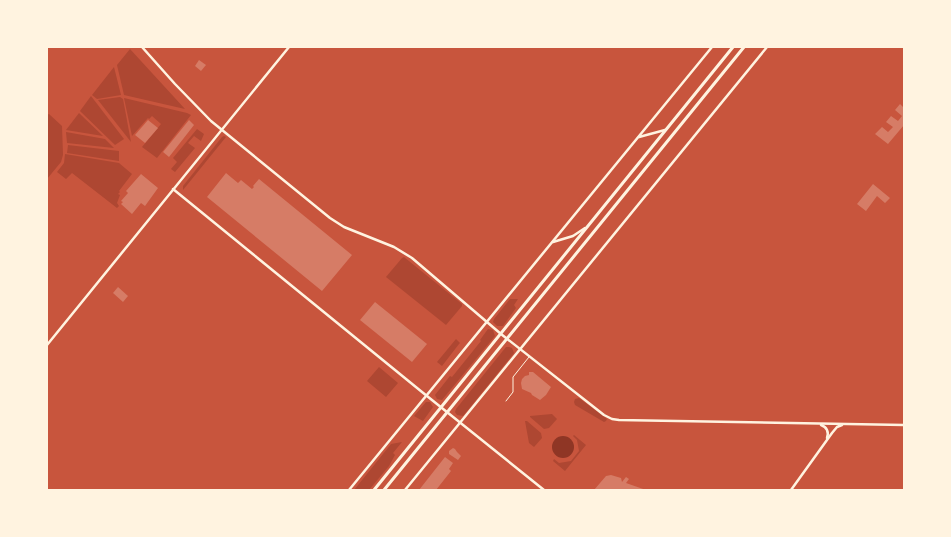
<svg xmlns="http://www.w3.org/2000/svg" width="951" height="537" viewBox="0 0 951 537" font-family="'IBM Plex Sans',sans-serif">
<rect width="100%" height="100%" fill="#c8553d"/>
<g fill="#ae4732">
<path d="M130,49L185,109L124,95L117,65Z"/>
<path d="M114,67L121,95L97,99L92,95Z"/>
<path d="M91,96L124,139L115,145L80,111Z"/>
<path d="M120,97L123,99L131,142L98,100Z"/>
<path d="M124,98L187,113L191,115L157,158L142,147L161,124L152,116L149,119L148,118L132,136Z"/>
<path d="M79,113L103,136L66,130Z"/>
<path d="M49,114L62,126L63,155L61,162L47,179V115Z"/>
<path d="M197,129L204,134L201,141L194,136L188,143L195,148L175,172L171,169L177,162L173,158Z"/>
<path d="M66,132L105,139L114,148L67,143Z"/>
<path d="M224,136L226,137L183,190V186L222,137Z"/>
<path d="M68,145L119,151V161L67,153Z"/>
<path d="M65,154L119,163L132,174L119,191L120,192L118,194L120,195L117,203L119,206L117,208L72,173L66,179L57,172L64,163Z"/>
<path d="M404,257L462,304V306L446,325L386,277L402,258Z"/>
<path d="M510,299H518L514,305L516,308L503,326H497L493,322L494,319Z"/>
<path d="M488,329L493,330L495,336L442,400L437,399L435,395L450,376L452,377L481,341L480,340Z"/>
<path d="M456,339L460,343L459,344L442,366L437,362Z"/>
<path d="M506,347H509L512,348L514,353L463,416L457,415L455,412L456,409Z"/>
<path d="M379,367L398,383L386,397L367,381Z"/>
<path d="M579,398L607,419L606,421L604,422L575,405L574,402L575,399Z"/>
<path d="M426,402H430L433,407L423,421L414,416Z"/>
<path d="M552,414L557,419L549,428L544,429L530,417V416Z"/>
<path d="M525,421H527L541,433L542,438L534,447L529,443Z"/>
<path d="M574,435L586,445L565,471L553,461L554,459L559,463L571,461L579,451L577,440L573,436Z"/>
<path d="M402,442L393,453L395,455L389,466L369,490H354L391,444Z"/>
</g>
<circle fill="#8f3625" cx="563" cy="447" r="11"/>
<g fill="#d67c66">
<path d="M199,60L206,65L201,71L195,66Z"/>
<path d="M900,104L904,108V125L888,144L875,134L882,127L888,132L893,127L886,122L891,116L898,121L902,116L895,110Z"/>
<path d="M148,120L158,128L145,143L135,135Z"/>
<path d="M189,120L194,125L169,157L163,152Z"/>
<path d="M226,173L238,183L241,180L252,189L254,187L253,186L259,179L352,255L322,291L207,197Z"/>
<path d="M141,174L158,188L145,206L141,203L132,214L121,204L123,202L121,201L128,193L126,191Z"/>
<path d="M873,184L890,198L885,203L877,196L866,211L857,204Z"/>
<path d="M118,287L128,296L123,302L113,293Z"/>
<path d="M375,302L427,344L412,362L360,320Z"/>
<path d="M529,372H533L551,387L546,395L540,400L532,395L531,393L522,389L521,383L522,379L525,376L529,375Z"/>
<path d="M453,448L455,449L457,452L461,456L458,460L449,454V451Z"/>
<path d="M445,457L453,463L449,469L451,471L436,490H419Z"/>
<path d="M611,475L621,478L622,482L626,477L629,479L626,483L646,490H594L606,476Z"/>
</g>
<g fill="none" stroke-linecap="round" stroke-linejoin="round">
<path stroke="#fff3e0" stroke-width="1" d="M506,401L513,392V377L529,357"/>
<g stroke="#fff3e0" stroke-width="2.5">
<path d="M142,47L175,84L211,121L330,218L344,227L394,247L412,258L501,334L604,415L612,419L619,420L904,425"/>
<path d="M639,137L665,130"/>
<path d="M173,189L422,392L544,490"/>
<path d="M553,242L573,236L585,228"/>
<path d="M821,425C827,427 829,432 827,438"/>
<path d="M349,490L712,47"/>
<path d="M405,490L767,47"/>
<path d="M791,490L832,433L837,427L842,425"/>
</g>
<path stroke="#fff3e0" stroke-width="2.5" d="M47,345L289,47"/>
<g stroke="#fff3e0" stroke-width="3">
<path d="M374,490L733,47"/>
<path d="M384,490L744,47"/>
</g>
</g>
<rect width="951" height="537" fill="none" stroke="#fff3e0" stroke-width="96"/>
</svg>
